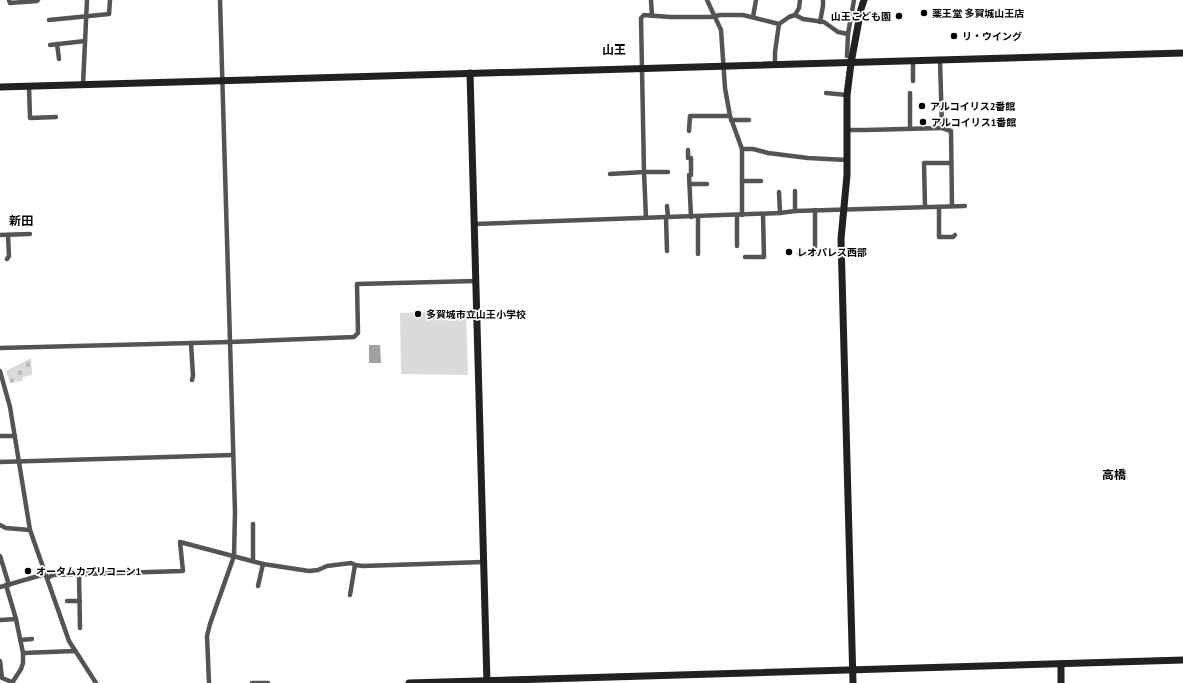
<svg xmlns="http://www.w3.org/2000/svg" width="1183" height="683" viewBox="0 0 1183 683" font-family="'PT Sans','Noto Sans JP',sans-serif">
<defs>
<pattern id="cemetery-stones" width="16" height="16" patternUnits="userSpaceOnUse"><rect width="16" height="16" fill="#dbdbdb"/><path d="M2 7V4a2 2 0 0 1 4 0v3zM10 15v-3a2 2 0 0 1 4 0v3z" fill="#bababa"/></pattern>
</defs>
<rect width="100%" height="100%" fill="#fff"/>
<path fill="#dbdbdb" d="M466,311L468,375L401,374L400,313Z"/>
<path fill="url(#cemetery-stones)" d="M31,358L32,375L23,377V381L10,383L6,371Z"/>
<path fill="#a2a2a2" d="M369,345H380L381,363H369Z"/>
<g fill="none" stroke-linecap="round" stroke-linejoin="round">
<g stroke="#545454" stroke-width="4.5">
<path d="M9,0L10,3L37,1L38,0"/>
<path d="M651,0L652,16"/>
<path d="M707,0L721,30L725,88L730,116L742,149V215"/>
<path d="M795,15L799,8L800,0"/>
<path d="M753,17L756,0"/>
<path d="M49,20L109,14L110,0"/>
<path d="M820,22L823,6V0"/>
<path d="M848,34L854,0"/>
<path d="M57,44L59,59"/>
<path d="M50,45L85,41"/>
<path d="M940,60L942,128L951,131L952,206"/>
<path d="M913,61V81"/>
<path d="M775,65V52L779,24L789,17L795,15L803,19L824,22L838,32L848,34L847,56H852"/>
<path d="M83,85L87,0"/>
<path d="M29,86L30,118L56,117"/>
<path d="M826,93L847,95"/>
<path d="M910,93V129"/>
<path d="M731,120H749"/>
<path d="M848,130H866L942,128"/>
<path d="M689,131L690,116H730"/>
<path d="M742,149H753L768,153L808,158L847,160"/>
<path d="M688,150V158H691V175H689L691,217"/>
<path d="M610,174L644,172L641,18L644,15L670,17H711L720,15H743L779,24"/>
<path d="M742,181H761"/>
<path d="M690,184H707"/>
<path d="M795,191V211"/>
<path d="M779,192L780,213"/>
<path d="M667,206L668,217"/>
<path d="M925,207L924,163H951"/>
<path d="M939,207V237H953L955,235"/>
<path d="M737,215V246"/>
<path d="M698,216V254"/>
<path d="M646,218L644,172H668"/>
<path d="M666,218L667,251"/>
<path d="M475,224L780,213L795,211L965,206"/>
<path d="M0,235L30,234"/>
<path d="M799,254L815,253V210"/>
<path d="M745,257H764L763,214"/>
<path d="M7,259L9,256L8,235"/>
<path d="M191,343L193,376L192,380"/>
<path d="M0,348L230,342L354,337L358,333L357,284L476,281"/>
<path d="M0,371L10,407L30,530L69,641L96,683"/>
<path d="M0,436H15"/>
<path d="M0,462L233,455"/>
<path d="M253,524V561"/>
<path d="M0,525L6,528L30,530"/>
<path d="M0,556L9,585"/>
<path d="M79,574L80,628"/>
<path d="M47,578L53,575L183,571L180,542L263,564L309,571L318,570L327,566L351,563L355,565L363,566L483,562"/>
<path d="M6,585L16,619L23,653V663L21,669L12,683"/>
<path d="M258,586L263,564"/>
<path d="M0,587L45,574"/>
<path d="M350,595L355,565"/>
<path d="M67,601H80"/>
<path d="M0,620L16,619"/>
<path d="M20,640L32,639"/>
<path d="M23,653L75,651"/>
<path d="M0,661L2,678L12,682"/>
<path d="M209,683L207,636L210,624L234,556L235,512L220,0"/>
<path d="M252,683H268"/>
</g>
<g stroke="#212121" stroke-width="7">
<path d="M470,73L487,683"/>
<path d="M0,87L1183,53"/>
<path d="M1061,664V683"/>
<path d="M409,683L1183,660"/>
<path d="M853,683L841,239L847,175V95L851,63L861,9L864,0"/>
</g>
</g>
<g fill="#000" stroke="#fff" stroke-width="1.5">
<circle cx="924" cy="13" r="4"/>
<circle cx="899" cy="16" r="4"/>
<circle cx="954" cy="36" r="4"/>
<circle cx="922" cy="106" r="4"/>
<circle cx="923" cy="122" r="4"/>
<circle cx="789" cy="252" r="4"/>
<circle cx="418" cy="314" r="4"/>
<circle cx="28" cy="571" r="4"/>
</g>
<g text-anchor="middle" stroke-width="3.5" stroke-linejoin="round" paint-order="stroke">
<g font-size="10" font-weight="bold" fill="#000" stroke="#fff" text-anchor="start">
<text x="932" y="17">薬王堂 多賀城山王店</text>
<text x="891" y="20" text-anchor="end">山王こども園</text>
<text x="962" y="40">リ・ウイング</text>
<text x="930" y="110">アルコイリス2番館</text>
<text x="931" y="126">アルコイリス1番館</text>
<text x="797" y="256">レオパレス西部</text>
<text x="426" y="318">多賀城市立山王小学校</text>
<text x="36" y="575">オータムカプリコーン1</text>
</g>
<g font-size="12" font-weight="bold" fill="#000" stroke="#fff">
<text x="614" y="54">山王</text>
<text x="21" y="225">新田</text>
<text x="1114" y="479">高橋</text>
</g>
</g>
</svg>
